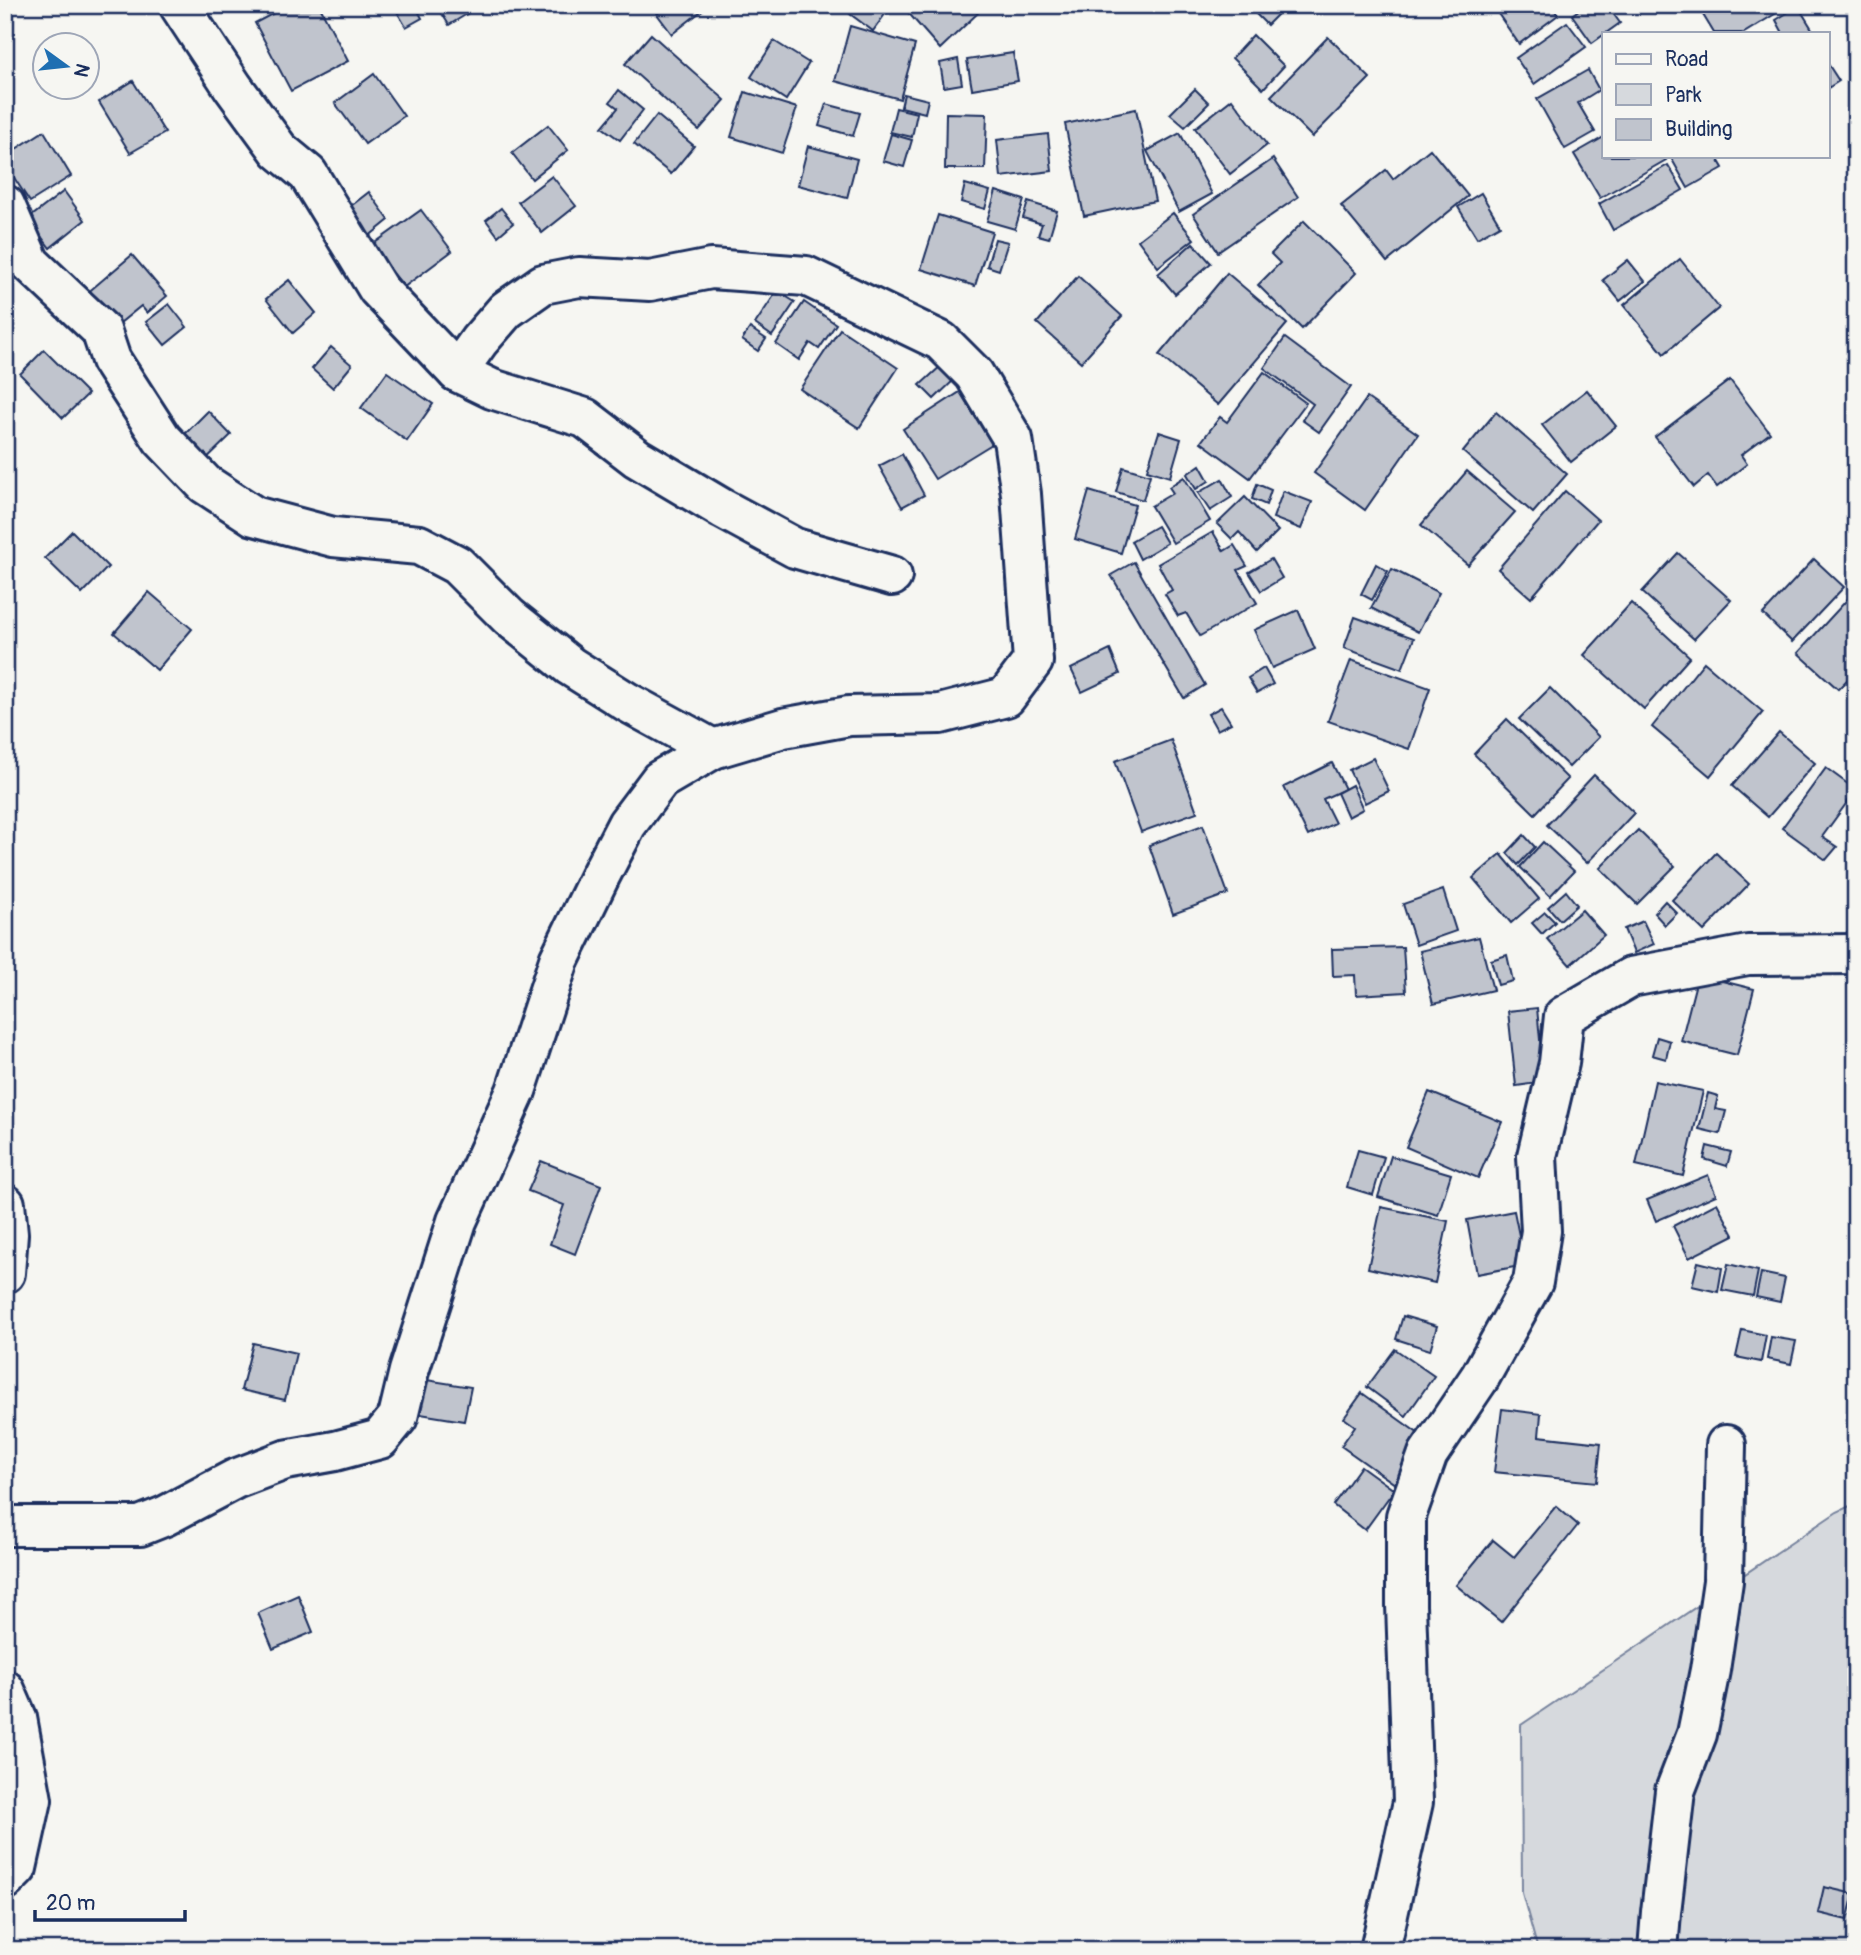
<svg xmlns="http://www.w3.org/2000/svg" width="1861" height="1955" viewBox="0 0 1861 1955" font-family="Pangolin,sans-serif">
<rect width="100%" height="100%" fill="#f6f6f2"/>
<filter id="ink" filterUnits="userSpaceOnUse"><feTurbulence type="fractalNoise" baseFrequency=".0143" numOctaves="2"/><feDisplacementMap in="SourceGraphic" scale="14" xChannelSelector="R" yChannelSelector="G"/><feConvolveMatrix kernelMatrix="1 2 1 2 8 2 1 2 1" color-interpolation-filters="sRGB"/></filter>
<g filter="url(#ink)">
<path fill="#d6d9dd" stroke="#78849e" stroke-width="2" d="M1856,1503V1950H1538L1522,1893L1521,1725L1837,1512Z"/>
<g fill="#c0c4cd" stroke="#1b2f5e" stroke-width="2">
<path d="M273,5H319L348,61L291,91L255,23L276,12Z"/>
<path d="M393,5H415L422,18L406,27Z"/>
<path d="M452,5H461L467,14L449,25L441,12Z"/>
<path d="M668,5H709L672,34L657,14Z"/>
<path d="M856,5H882L888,10L873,31L850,14Z"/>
<path d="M909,5H971L978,13L940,49L905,9Z"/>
<path d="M1247,5H1287L1267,25Z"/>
<path d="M1492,5H1551L1558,15L1519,44Z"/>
<path d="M1585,5H1607L1620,23L1592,43L1572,15Z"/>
<path d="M1697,5H1770L1775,14L1744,33H1714Z"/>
<path d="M1798,6L1812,29L1805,33H1783L1776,20Z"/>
<path d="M1567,22L1586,47L1534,84L1516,58Z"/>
<path d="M850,26L915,45L900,99L835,81Z"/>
<path d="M651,34L725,100L699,130L625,64Z"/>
<path d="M1253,35L1284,66L1263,89L1232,58Z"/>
<path d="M1328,37L1370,78L1312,137L1271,96Z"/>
<path d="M774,41L809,63L786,100L751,77Z"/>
<path d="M1013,53L1018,81L972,89L967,60Z"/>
<path d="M958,59L962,84L944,87L940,63Z"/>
<path d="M1828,64L1839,81L1828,88Z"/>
<path d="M1588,70L1599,90L1578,103L1595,132L1565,149L1537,99Z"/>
<path d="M374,74L404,116L365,144L335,103Z"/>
<path d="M133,81L165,133L130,153L99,102Z"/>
<path d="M1195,89L1209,103L1185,127L1170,114Z"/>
<path d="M619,90L643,110L620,140L602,127L618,108L610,102Z"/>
<path d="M745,92L797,108L782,153L731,137Z"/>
<path d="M904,94L928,100L925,113L901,107Z"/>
<path d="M1232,99L1267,145L1230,174L1195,128Z"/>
<path d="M826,104L860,113L853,136L819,126Z"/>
<path d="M896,108L917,113L912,137L890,132Z"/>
<path d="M1136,109L1155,201L1084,216L1065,124Z"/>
<path d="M946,113L987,114L985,169H945Z"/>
<path d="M657,115L694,146L671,174L634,144Z"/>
<path d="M548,125L568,150L532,179L512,153Z"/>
<path d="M44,131L71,176L30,202L5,164V156Z"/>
<path d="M1180,133L1212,194L1179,212L1147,151Z"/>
<path d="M891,134L912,140L904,167L883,161Z"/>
<path d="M1048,134L1052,171L1001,177L997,140Z"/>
<path d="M1604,137V156H1663L1666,160L1600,198L1574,154Z"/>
<path d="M808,146L857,159L847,198L798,185Z"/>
<path d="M1430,149L1468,196L1387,262L1341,206L1386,170L1393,179Z"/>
<path d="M1670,156H1716L1723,168L1688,188Z"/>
<path d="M1273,159L1298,197L1218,252L1193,214Z"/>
<path d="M1668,165L1683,190L1613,230L1599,204Z"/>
<path d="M552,176L576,206L542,233L518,202Z"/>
<path d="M965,184L990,191L985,209L961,202Z"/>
<path d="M64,191L85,220L50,248L28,219Z"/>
<path d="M996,191L1024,200L1015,229L987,221Z"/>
<path d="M369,192L389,220L368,237L347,209Z"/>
<path d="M1481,193L1500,225L1477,238L1458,207Z"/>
<path d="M1028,202L1057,211L1049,238L1038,235L1042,224L1023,218Z"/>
<path d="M501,208L513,223L498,236L486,220Z"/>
<path d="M421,210L452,251L404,287L372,245Z"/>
<path d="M1173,213L1194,239L1158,267L1138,240Z"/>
<path d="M938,215L992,232L975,286L921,269Z"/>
<path d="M1304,221L1356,273L1302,329L1258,285L1280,263L1271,254Z"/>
<path d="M995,239L1008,242L999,270L987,266Z"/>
<path d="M1193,243L1211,263L1175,294L1158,274Z"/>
<path d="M132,255L167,296L147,313L141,306L115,327L86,294Z"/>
<path d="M1680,259L1719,308L1664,354L1624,305Z"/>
<path d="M1628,260L1645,281L1620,301L1603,280Z"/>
<path d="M1227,273L1287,324L1218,405L1159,355Z"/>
<path d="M1078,276L1122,316L1081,362L1037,323Z"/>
<path d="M289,280L316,313L293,333L266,299Z"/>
<path d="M777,291L795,302L772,336L755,324Z"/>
<path d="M804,302L836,324L819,349L810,343L799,360L776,344Z"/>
<path d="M169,304L187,327L165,345L146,322Z"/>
<path d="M750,328L766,339L758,351L742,340Z"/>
<path d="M840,329L898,368L859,428L800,389Z"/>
<path d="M1285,338L1351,387L1319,432L1302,420L1313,404L1264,368Z"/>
<path d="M331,347L352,365L333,388L312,369Z"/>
<path d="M44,350L88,394L63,418L20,374Z"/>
<path d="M942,365L955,379L934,399L920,385Z"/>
<path d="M387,372L433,404L407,441L361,408Z"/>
<path d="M1264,372L1306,403L1250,478L1201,442L1220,417L1227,422Z"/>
<path d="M1730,380L1770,433L1741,455L1747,464L1717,487L1708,475L1694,487L1655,437Z"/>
<path d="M1587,390L1616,426L1571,462L1542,425Z"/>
<path d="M960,392L992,444L935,479L903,429Z"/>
<path d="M1367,398L1418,434L1365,510L1314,473Z"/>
<path d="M208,411L231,435L199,466L176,443Z"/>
<path d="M1496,412L1567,474L1533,513L1463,452Z"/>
<path d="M1159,432L1181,439L1170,477L1147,470Z"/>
<path d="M902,454L924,495L902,507L879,466Z"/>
<path d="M1200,465L1209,481L1196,489L1187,474Z"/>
<path d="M1123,467L1150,475L1143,500L1116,492Z"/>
<path d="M1467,471L1515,512L1468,565L1421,525Z"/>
<path d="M1184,477L1210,521L1173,543L1151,506L1173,493L1169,487Z"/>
<path d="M1222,479L1232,497L1210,511L1198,493Z"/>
<path d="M1257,484L1271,490L1266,505L1252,499Z"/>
<path d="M1089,491L1135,505L1121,553L1075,539Z"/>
<path d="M1283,491L1312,502L1301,529L1273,518Z"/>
<path d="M1565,491L1598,520L1531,598L1498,569Z"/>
<path d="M1245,497L1278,531L1257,552L1239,532L1232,539L1217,524Z"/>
<path d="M1157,526L1167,543L1140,559L1131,541Z"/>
<path d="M72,531L108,567L82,594L45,558Z"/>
<path d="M1213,532L1224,551L1234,545L1247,566L1238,570L1257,603L1200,636L1186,613L1178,616L1165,594L1172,590L1158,564Z"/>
<path d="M1678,553L1731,600L1694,639L1642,592Z"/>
<path d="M1271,559L1282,578L1261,591L1249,572Z"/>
<path d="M1814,559L1844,587L1792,642L1763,614Z"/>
<path d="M1134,562L1205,685L1184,698L1111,575Z"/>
<path d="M1376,564L1388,571L1372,600L1361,594Z"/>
<path d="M1392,569L1439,593L1418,632L1371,608Z"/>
<path d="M1856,590V671L1838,689L1798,653Z"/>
<path d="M149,592L192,629L157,670L114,633Z"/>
<path d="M1631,603L1690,657L1644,709L1584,655Z"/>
<path d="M1298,610L1315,649L1272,668L1254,630Z"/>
<path d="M1355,617L1414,638L1402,669L1344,648Z"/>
<path d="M1110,650L1120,674L1082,692L1071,669Z"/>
<path d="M1351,660L1430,688L1409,749L1328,721Z"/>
<path d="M1704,662L1763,712L1710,776L1652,727Z"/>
<path d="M1264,668L1273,684L1257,693L1248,678Z"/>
<path d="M1550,688L1599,737L1569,767L1519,719Z"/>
<path d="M1221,707L1231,723L1217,730L1208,714Z"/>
<path d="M1507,719L1568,779L1535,814L1474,754Z"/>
<path d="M1779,732L1815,763L1768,817L1732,786Z"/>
<path d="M1171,740L1197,812L1141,832L1115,761Z"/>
<path d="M1373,758L1389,791L1365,803L1349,770Z"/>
<path d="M1332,763L1345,789L1323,799L1335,823L1308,836L1284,787Z"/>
<path d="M1826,768L1856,790L1822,837L1837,847L1826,860L1782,828Z"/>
<path d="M1594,775L1634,813L1587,863L1547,825Z"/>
<path d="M1352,785L1363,809L1348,817L1337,793Z"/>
<path d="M1203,825L1228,894L1173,914L1149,845Z"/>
<path d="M1638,830L1675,866L1637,904L1600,868Z"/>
<path d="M1524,835L1535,847L1518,865L1507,853Z"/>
<path d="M1543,842L1574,871L1550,896L1520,867Z"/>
<path d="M1716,853L1749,884L1704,931L1672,900Z"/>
<path d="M1501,854L1539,899L1511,923L1473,878Z"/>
<path d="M1443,890L1456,931L1416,945L1403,904Z"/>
<path d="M1566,891L1577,905L1560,920L1548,907Z"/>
<path d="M1665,901L1677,913L1665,925L1654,913Z"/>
<path d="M1582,910L1604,935L1570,965L1547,939Z"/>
<path d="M1545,912L1555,922L1542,934L1532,923Z"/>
<path d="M1643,921L1654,944L1634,953L1624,929Z"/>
<path d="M1479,937L1493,990L1433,1004L1420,951Z"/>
<path d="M1403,947L1406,992L1356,995L1355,975L1333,976L1332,949Z"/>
<path d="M1507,955L1513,981L1498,985L1491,960Z"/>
<path d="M1698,975L1754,989L1737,1055L1681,1041Z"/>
<path d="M1537,1008L1544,1082L1516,1086L1508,1011Z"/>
<path d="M1657,1037L1670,1041L1666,1059L1652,1055Z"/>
<path d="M1655,1081L1703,1091L1683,1176L1636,1165Z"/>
<path d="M1429,1092L1502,1122L1478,1178L1406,1147Z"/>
<path d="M1708,1093L1718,1096L1715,1109L1726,1111L1720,1134L1699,1129Z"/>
<path d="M1707,1146L1731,1152L1727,1166L1704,1159Z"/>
<path d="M1358,1150L1384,1157L1373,1195L1347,1187Z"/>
<path d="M1391,1156L1451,1174L1438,1215L1378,1197Z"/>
<path d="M541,1161L601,1185L575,1254L550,1244L564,1205L528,1191Z"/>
<path d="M1708,1175L1716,1195L1656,1221L1647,1200Z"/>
<path d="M1717,1203L1734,1235L1689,1258L1673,1226Z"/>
<path d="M1381,1207L1448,1221L1435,1283L1368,1268Z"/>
<path d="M1514,1211L1525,1265L1477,1274L1467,1220Z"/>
<path d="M1698,1262L1722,1268L1718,1292L1692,1286Z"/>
<path d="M1728,1264L1758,1271L1753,1296L1722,1290Z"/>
<path d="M1761,1273L1785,1278L1780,1302L1756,1297Z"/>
<path d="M1403,1316L1437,1326L1430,1350L1396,1339Z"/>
<path d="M1742,1330L1766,1335L1761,1362L1736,1357Z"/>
<path d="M1771,1337L1796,1341L1791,1364L1767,1359Z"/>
<path d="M253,1343L296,1353L285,1400L241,1390Z"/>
<path d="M1395,1349L1434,1376L1406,1416L1367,1387Z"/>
<path d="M420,1379L471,1387L464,1421L414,1413Z"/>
<path d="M1362,1393L1426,1439L1395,1484L1341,1446L1355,1426L1344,1418Z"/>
<path d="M1502,1409L1541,1414L1539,1436L1601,1443L1597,1482L1494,1472Z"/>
<path d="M1361,1466L1394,1490L1365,1530L1333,1505Z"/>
<path d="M1556,1506L1578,1525L1501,1622L1456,1585L1493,1540L1514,1557Z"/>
<path d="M298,1595L313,1632L273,1649L258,1613Z"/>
<path d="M1824,1887L1854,1894L1847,1920L1818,1913Z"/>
</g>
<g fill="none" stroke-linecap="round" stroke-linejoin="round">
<g stroke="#1b2f5e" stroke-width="44">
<g id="minor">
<path d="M179,5L233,87L279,150L308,174L378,289L457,372L492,389L585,418L637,458L723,509L795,548L892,576"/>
<path d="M5,205L30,263L101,330L111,360L162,439L205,484L254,516L333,537L419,545L457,565L509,617L570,666L627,702L713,749"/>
<path d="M5,1204L8,1234L5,1273"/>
<path d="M5,1526H140L165,1516L235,1479L285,1460L335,1451L380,1439L398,1417L409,1371L457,1221L516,1091L559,960L601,874L627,824L660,780L713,749L783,728L849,716L940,714L1006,697L1033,661L1021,494L1013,439L974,374L941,341L806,276L711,269L650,281L579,277L543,284L506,310L479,341L457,372"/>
<path d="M5,1690L17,1718L32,1800L17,1868L5,1880"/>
<path d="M1380,1950L1413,1802L1406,1605V1516L1428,1454L1480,1377L1533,1282L1541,1231L1537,1156L1559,1063L1564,1016L1631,977L1748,955L1856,954"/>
<path d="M1658,1950L1661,1912L1675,1791L1697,1734L1710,1670L1723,1581L1726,1445"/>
</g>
</g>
<use href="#minor" stroke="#f6f6f2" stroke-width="38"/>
</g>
</g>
<rect width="1861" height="1955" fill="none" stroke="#f6f6f2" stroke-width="28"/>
<rect x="14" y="14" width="1833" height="1927" fill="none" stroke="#1b2f5e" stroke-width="2.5" filter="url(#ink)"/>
<rect x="1602" y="32" width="228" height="126" fill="#f6f6f2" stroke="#9ea6b7" stroke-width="2"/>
<rect x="1616" y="54" width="35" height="10" fill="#f6f6f2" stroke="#9ea6b7" stroke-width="2"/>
<text x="1665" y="66" font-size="21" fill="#1b2f5e">Road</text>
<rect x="1616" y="84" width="35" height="21" fill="#d6d9dd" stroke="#9ea6b7" stroke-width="2"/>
<text x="1665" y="102" font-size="21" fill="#1b2f5e">Park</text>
<rect x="1616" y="119" width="35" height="21" fill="#c0c4cd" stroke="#9ea6b7" stroke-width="2"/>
<text x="1665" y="136" font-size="21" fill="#1b2f5e">Building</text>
<g transform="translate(66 66) rotate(105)"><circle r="33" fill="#f6f6f2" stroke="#9ea6b7" stroke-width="2"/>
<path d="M0-5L12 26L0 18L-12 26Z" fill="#1f6fb2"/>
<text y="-10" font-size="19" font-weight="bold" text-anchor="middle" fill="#1b2f5e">N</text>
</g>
<path d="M35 1910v10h150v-10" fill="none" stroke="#1b2f5e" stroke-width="3.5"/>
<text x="46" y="1910" font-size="21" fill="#1b2f5e" stroke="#f6f6f2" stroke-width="5" paint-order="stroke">20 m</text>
</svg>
